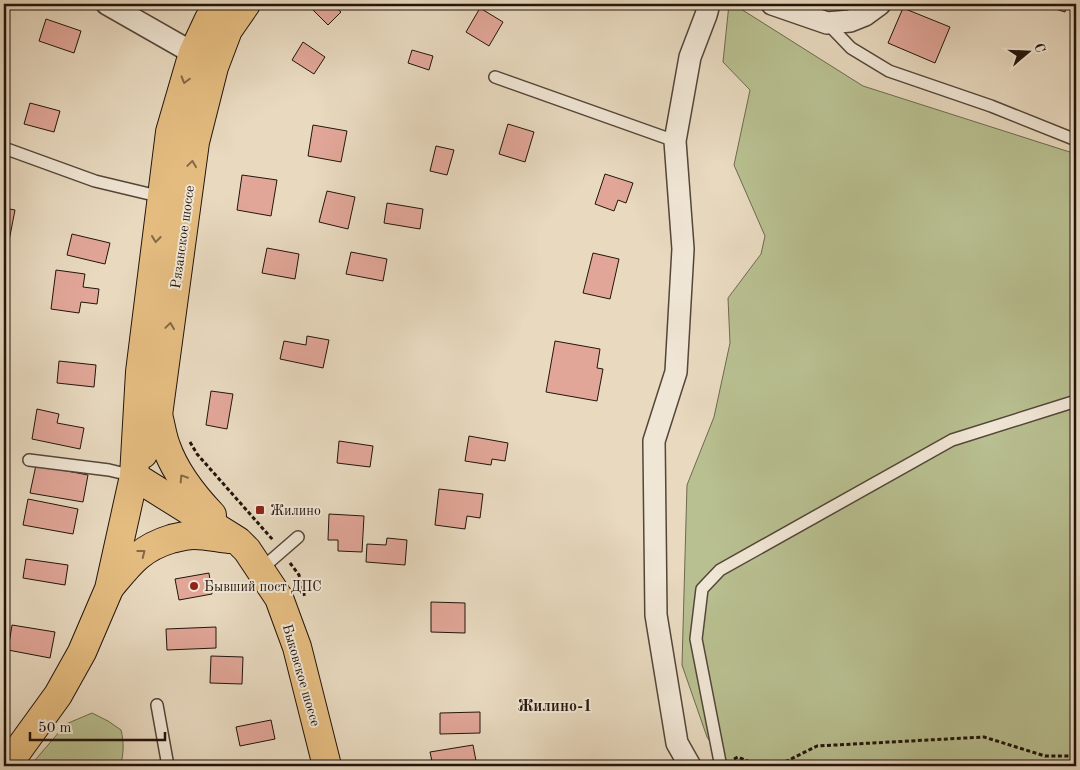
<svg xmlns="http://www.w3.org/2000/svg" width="1080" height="770" viewBox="0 0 1080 770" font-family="'Old Standard TT',serif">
<rect width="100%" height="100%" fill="#e8d9bf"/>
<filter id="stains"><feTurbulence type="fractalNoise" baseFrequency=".004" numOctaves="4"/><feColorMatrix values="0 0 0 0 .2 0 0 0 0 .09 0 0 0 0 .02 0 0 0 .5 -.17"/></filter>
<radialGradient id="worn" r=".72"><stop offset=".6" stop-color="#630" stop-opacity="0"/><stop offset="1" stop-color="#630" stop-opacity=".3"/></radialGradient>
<g fill="#b8bf90" stroke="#6d6a4e">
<path d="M729,4H733L863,86L1076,154V766H727L707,737L682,665L687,485L714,417L730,343L728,298L761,254L765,236L734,165L750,90L723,62Z"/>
<path d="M92,713L108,721L121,730C124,742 124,754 120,766H30L66,724Z"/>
</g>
<g fill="#e1a698" stroke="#22150c">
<path d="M307,4H332L341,12L328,25Z"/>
<path d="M1040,4H1067L1065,12Z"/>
<path d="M480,8L503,22L489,46L466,32Z"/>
<path d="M903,8L950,27L935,63L888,43Z"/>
<path d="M46,19L81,31L74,53L39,41Z"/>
<path d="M303,42L325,57L314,74L292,60Z"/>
<path d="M412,50L433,56L429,70L408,63Z"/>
<path d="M1076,62V81L1071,79Z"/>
<path d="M30,103L60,111L54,132L24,124Z"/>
<path d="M508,124L534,132L525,162L499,154Z"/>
<path d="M313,125L347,131L341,162L308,156Z"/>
<path d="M436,146L454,150L447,175L430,171Z"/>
<path d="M605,174L633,183L626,203L618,200L614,211L595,204Z"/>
<path d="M242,175L277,180L271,216L237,210Z"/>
<path d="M327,191L355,197L348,229L319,222Z"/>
<path d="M387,203L423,209L420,229L384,223Z"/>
<path d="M4,208L15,210L8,246L4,245Z"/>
<path d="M72,234L110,243L105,264L67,255Z"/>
<path d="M267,248L299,254L295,279L262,273Z"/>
<path d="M351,252L387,259L383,281L346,274Z"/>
<path d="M593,253L619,259L610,299L583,293Z"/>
<path d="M56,270L85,274L83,287L99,289L97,304L81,302L79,313L51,309Z"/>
<path d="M307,336L329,340L323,368L280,359L284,341L306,345Z"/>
<path d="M555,341L600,349L597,368L603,369L597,401L546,392Z"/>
<path d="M59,361L96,365L94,387L57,383Z"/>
<path d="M211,391L233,394L227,429L206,425Z"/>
<path d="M37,409L59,414L57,423L84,428L80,449L32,439Z"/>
<path d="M469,436L508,443L505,461L492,459L491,465L465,461Z"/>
<path d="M339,441L373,446L370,467L337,463Z"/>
<path d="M36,465L88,475L83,502L30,493Z"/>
<path d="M439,489L483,494L480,518L467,516L465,529L435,525Z"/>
<path d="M28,499L78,509L73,534L23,525Z"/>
<path d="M329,514L364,516L362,552L338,551V540H328Z"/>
<path d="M387,538L407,540L405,565L366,562L367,544L386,545Z"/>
<path d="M26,559L68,565L65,585L23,578Z"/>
<path d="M209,573L212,594L179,600L175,579Z"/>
<path d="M431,602L465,603V633L431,632Z"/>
<path d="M12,625L55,632L50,658L8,650Z"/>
<path d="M216,627V648L167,650L166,629Z"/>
<path d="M211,656L243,657L242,684L210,683Z"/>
<path d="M480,712V733L440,734V713Z"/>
<path d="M271,720L275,739L240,746L236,727Z"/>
<path d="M473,745L477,766H433L430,752Z"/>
</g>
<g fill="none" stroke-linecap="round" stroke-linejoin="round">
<g stroke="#544639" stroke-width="14">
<g id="service">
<path d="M827,23L851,48L889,71L991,106L1076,140"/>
<path d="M495,77L675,141"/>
<path d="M4,148L95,181L162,197"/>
<path d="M29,460L109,470L134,476"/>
<path d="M260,570L298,537"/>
<path d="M157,705L168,766"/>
<path d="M721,766L720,762L696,639L702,589L720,570L952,440L1076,401"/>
</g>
</g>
<g stroke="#544639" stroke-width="24">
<g id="minor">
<path d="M107,4L193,53"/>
<path d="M772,4L827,23L850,21L865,15L880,4"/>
<path d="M690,766L677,743L656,615L654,441L676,372L683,249L675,141L690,57L706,15L709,4"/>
</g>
</g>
<g stroke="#22150c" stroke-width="30">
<g id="primary">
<path d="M158,415C161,425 162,436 166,446C175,472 193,495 212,515"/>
<path d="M143,454L158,415L195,142L214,67L228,30L246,4"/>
<path d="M134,476L238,541L247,550L279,598L297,647L327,766"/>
<path d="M111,586C130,563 141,548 171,539C179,537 186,535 194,535C206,535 218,538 229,539"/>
<path d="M4,766L16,753L58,695L82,652L109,589L134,476L140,372L170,132L193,53L209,19L219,4"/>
</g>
</g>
<g stroke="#22150c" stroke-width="3" stroke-dasharray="4 2.5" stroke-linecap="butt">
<path d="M190,442L197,454L273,540"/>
<path d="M290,563L299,575L305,598"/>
<path d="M734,759L738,757L759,766"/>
<path d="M773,766L781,764L817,746L984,737L1045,756H1071L1076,753"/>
</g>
<use href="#service" stroke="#f0e6d5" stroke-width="11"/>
<use href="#minor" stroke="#f0e6d5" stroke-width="21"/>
<use href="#primary" stroke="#e4bc80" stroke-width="28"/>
</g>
<defs><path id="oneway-chevron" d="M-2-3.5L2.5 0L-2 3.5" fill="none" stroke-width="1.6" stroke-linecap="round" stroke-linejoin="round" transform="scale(1.25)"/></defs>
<g stroke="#836846">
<use href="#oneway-chevron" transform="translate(185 80) rotate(106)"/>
<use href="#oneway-chevron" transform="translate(192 164) rotate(-82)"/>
<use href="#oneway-chevron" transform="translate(156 239) rotate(97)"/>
<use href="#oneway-chevron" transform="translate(170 326) rotate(-82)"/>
<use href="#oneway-chevron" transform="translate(183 478) rotate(-123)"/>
<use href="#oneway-chevron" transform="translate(142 553) rotate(-38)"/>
</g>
<g fill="#8f2418" stroke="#f0e6d5" stroke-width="2">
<rect x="255" y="505" width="10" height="10" rx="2.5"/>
<circle cx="194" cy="586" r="5"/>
</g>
<g text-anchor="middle" stroke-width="4" stroke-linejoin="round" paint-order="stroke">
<g font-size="14" fill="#22150c" stroke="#f0e6d5">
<text transform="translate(182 237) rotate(-82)" y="5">Рязанское шоссе</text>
<text transform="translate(302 675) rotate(74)" y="5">Быковское шоссе</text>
</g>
<g font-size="14" fill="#22150c" stroke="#f0e6d5" text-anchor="start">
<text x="270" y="515">Жилино</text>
<text x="204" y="591">Бывший пост ДПС</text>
</g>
<g font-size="16" font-weight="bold" fill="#22150c" stroke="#f0e6d5">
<text x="555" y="711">Жилино-1</text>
</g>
</g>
<rect width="1080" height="770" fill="none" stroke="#e8d9bf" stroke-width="20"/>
<rect x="5" y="5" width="1070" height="760" fill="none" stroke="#22150c" stroke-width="2.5"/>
<rect x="10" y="10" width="1060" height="750" fill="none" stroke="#22150c"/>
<g transform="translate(1028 52) rotate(71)" stroke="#f0e6d5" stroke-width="4" paint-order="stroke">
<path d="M0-4L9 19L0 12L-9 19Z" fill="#22150c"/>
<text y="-8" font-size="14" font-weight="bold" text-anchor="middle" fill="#22150c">С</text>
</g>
<path d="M30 732v8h135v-8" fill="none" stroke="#22150c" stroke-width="2.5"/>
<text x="38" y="732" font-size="15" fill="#22150c" stroke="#f0e6d5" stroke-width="4" paint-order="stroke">50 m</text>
<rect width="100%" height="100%" filter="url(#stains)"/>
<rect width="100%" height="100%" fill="url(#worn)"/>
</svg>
